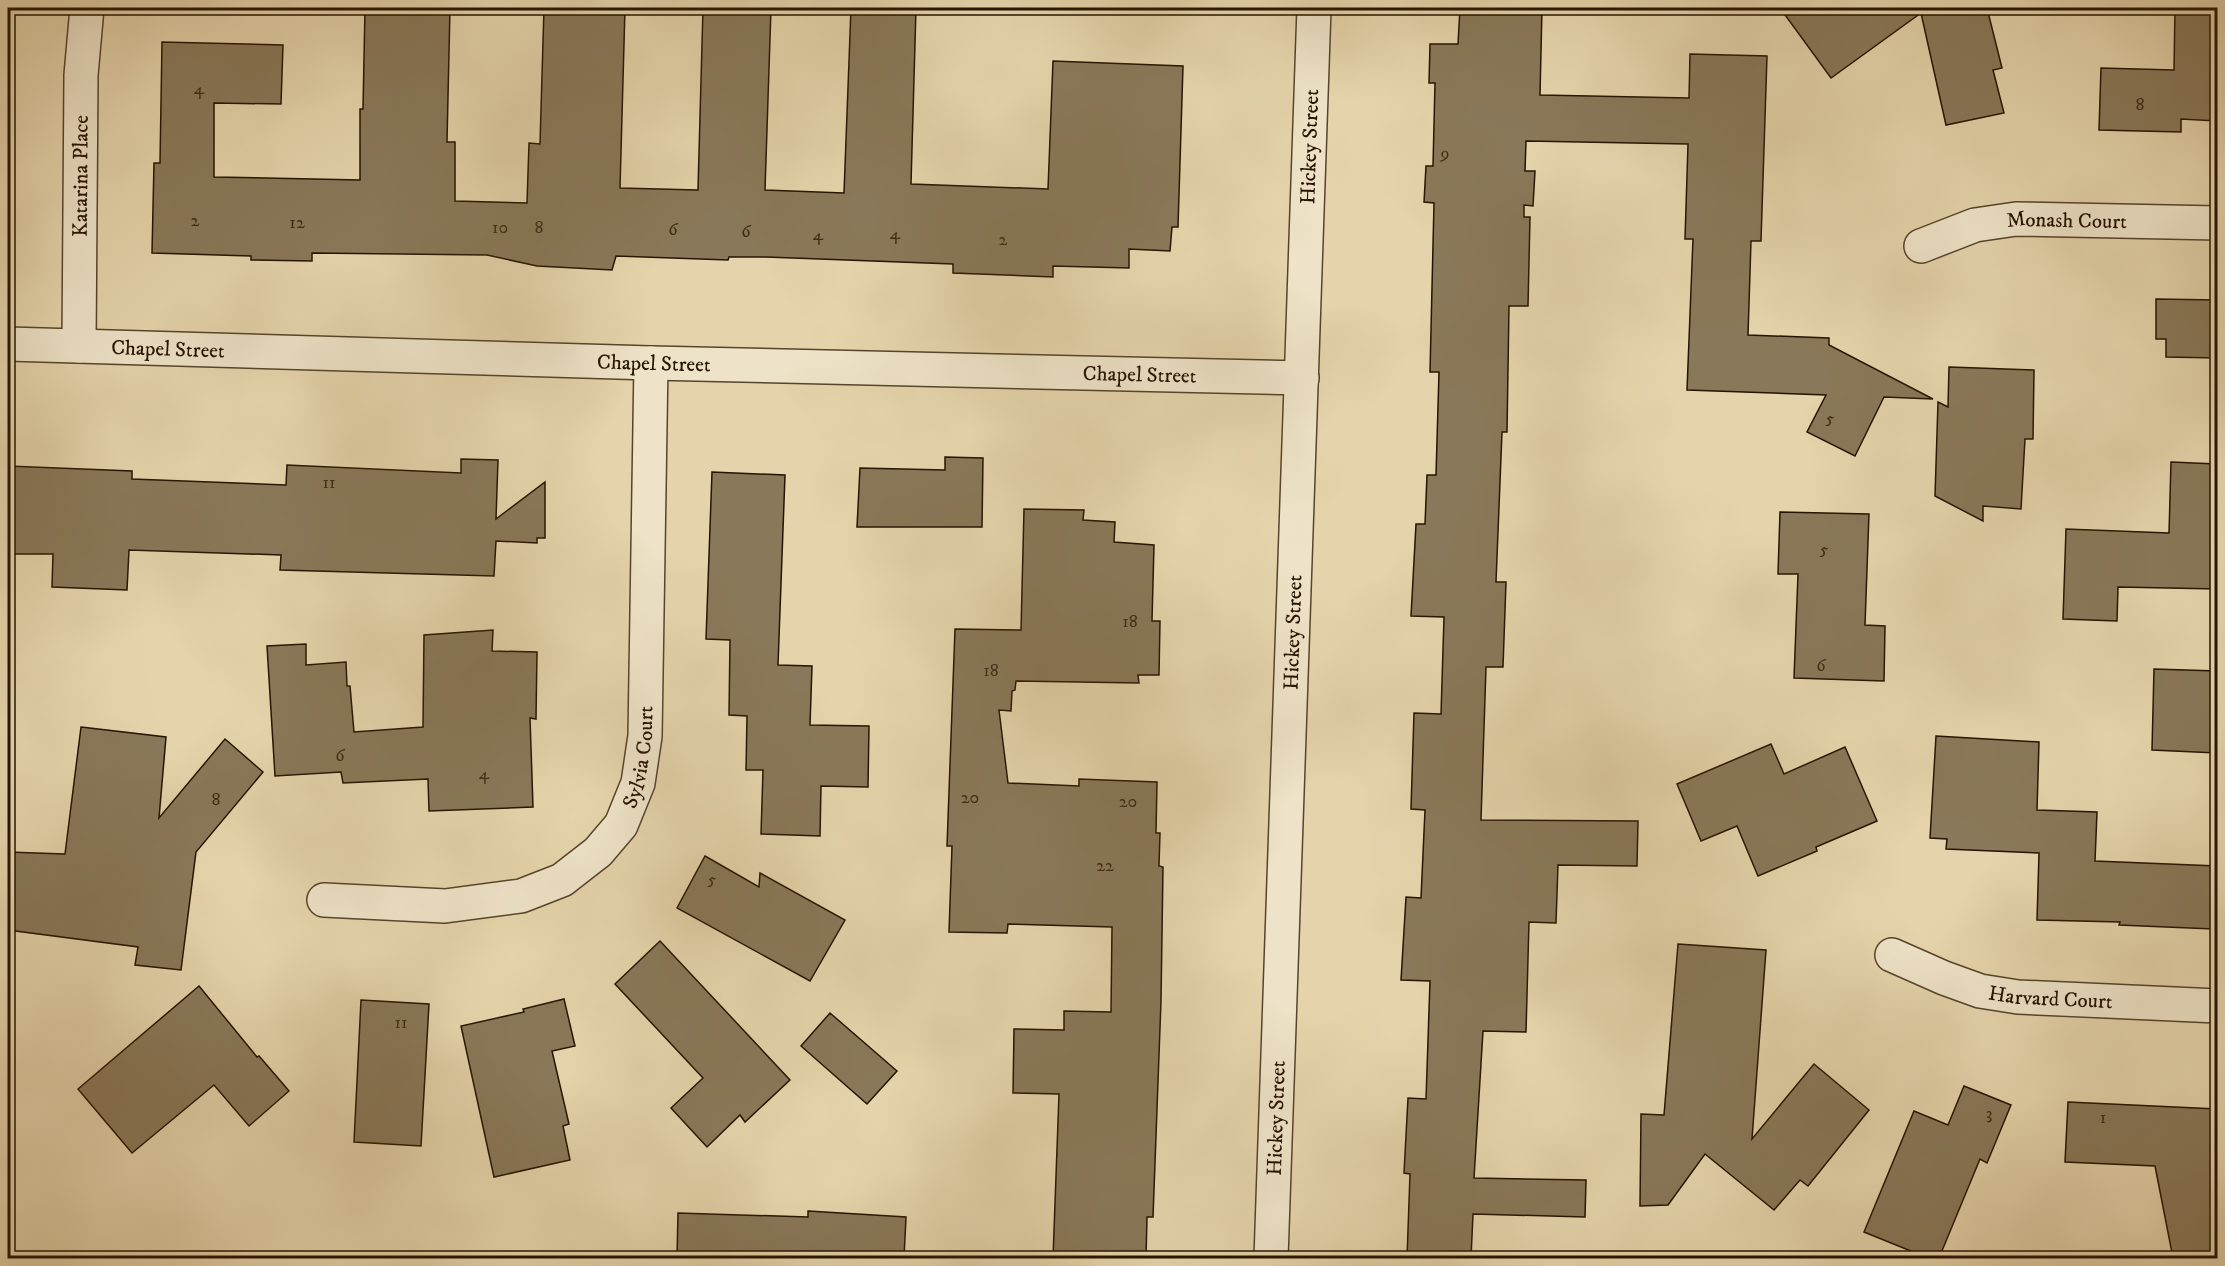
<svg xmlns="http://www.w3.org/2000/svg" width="2225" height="1266" viewBox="0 0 2225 1266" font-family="'IM FELL DW Pica',serif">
<rect width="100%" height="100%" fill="#e5d4ab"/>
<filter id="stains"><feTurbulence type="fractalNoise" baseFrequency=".00333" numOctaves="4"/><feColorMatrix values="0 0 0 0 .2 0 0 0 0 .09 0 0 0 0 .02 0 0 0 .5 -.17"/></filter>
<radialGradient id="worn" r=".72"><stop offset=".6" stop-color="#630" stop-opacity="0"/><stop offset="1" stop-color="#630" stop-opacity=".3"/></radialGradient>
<g fill="#897859" stroke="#261400" stroke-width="1.5">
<path d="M365,8H450L447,142H455V201L527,203L529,143L540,144L544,8H625L620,188L698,190L703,8H771L765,190L844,193L851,8H916L911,184L1048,189L1053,61L1183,66L1178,227H1172L1170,251L1129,249V268L1053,266V277L953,273V264L766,257H729L728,260L616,256L612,270L537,266L487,255L312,253V261L251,260V256L152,253L154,163H160L162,42L283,45L281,104L214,103V177L360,180V109H363Z"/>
<path d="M1460,8H1542L1540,95L1689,98L1690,54L1767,56L1761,241H1751L1748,335L1829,338V345L1933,399L1884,397L1855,456L1807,432L1826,395L1687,390L1693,239H1685L1688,144L1526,141L1525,171H1535L1533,206L1524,205V217H1530L1528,306H1509L1507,432H1502L1496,582H1506L1503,667H1486L1481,820L1638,821L1637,866L1558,865L1556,923L1529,922L1526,1032L1483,1031L1474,1178L1586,1180L1585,1217L1473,1214L1471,1258H1407L1410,1174L1404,1173L1408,1098L1426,1099L1430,981L1401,980L1406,897L1421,898L1425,810L1411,809L1414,713L1441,714L1444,617L1411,616L1416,524H1425L1427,475H1436L1439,372H1430L1434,203L1424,202L1426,166H1433L1435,83H1429L1430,44H1458Z"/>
<path d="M1780,8H1987L2002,68L1993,70L2004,113L1946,125L1921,13L1831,78Z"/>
<path d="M2175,8H2217V121L2181,119V132L2099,130L2101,68L2174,70Z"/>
<path d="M2156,299L2217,300V358L2166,357V339H2156Z"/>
<path d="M1949,367L2034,370L2033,439H2025L2021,509L1983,506V521L1935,496L1938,402L1948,407Z"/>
<path d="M945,457L983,458L982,527H857L860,468L945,470Z"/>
<path d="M461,459L498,460L496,519L545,482V538H537V543L496,541L494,576L280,570L281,555L129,550L127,590L52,587L53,554H8V466L132,471V479L286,485L287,465L461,473Z"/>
<path d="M2171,462L2217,464V589L2118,587L2117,621L2063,619L2066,529L2169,533Z"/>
<path d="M712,472L785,475L778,665L812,666L810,725L869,726L868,787L821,786L820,836L761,834L763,770H746L747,716L729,715L730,640L706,639Z"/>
<path d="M1024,509L1084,510L1083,520L1115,522L1114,542L1154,545L1152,621H1160L1159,675H1138L1139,683L1016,681L1015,690L1012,691L1011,711L999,710L1008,783L1079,786V779L1157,782L1156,833H1160L1159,866L1163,867L1161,1001L1153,1217H1147L1146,1258H1053L1059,1094L1013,1093L1014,1029L1064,1030V1011L1111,1012L1112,927L1008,924L1007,933L949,932L952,846H947L955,629L1021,630Z"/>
<path d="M1780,512L1869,514L1865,625L1885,626L1884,681L1794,678L1798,574H1778Z"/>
<path d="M493,630L492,651L537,652L536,719L530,718L533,807L429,811L428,779L343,783L341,772L275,776L267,646L306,644V665L346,662L347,686H350L354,732L423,727L424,635Z"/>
<path d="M2154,669L2217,671V753L2152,750Z"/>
<path d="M81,727L166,737L159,818L225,739L263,772L196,852L181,970L135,965L138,947L8,930V852L65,854Z"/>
<path d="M1936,736L2039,742L2037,810L2097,812L2095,861L2217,866V908H2213V929L2119,925L2120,922L2037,920L2039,853L1946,849L1947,839L1930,838Z"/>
<path d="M1771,744L1784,774L1845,747L1877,821L1816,847L1817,851L1758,876L1737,826L1701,841L1677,784Z"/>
<path d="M705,856L759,887L760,873L845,920L810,981L677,908Z"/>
<path d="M660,941L790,1080L745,1122L740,1115L707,1147L671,1108L703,1078L615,984Z"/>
<path d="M1678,944L1766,950L1752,1139L1814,1064L1869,1110L1808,1186L1800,1180L1774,1210L1705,1154L1668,1205L1640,1206L1641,1114L1664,1115Z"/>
<path d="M199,986L257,1057L259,1056L289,1091L249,1126L214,1085L132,1153L78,1089Z"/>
<path d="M564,999L575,1046L552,1051L569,1124L563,1126L570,1160L494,1177L461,1026L524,1012L523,1009Z"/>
<path d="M361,1000L429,1004L421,1146L354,1142Z"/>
<path d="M830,1013L897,1071L867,1104L801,1046Z"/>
<path d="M1964,1086L2011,1105L1987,1163L1980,1159L1939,1258H1928L1864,1232L1914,1111L1948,1125Z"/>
<path d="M2068,1102L2217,1109V1258H2173L2155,1166L2065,1162Z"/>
<path d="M808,1211L906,1217L904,1258H677L678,1213L808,1217Z"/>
</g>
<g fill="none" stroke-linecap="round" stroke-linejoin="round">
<g stroke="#56442b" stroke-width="36">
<g id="minor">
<path id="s1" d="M1921,246L1975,225L2016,219L2218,223"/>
<path id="s2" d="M8,344L651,363L1302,378"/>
<path id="s3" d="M79,346L81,75L87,8"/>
<path id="s4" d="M324,900L445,906L521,896L562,880L598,852L621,825L638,783L645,736L651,363"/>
<path id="s5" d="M1892,955L1944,978L1980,991L2018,997L2218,1006"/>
<path id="s6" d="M1271,1258L1314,8"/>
</g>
</g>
<use href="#minor" stroke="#eee3c8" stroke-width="33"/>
</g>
<g text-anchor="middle" stroke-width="4.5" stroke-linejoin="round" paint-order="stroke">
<g font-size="18" fill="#3f2d16">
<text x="199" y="94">4</text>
<text x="2140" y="110">8</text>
<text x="1445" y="159">9</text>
<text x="195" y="226">2</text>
<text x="297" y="228">12</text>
<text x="500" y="233">10</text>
<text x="539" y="233">8</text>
<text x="673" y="235">6</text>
<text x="746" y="237">6</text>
<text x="895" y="239">4</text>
<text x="818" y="240">4</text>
<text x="1003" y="245">2</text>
<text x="1830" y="424">5</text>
<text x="329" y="488">11</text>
<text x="1824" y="555">5</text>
<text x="1130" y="627">18</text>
<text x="1821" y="671">6</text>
<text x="991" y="676">18</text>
<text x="340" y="761">6</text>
<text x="484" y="779">4</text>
<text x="970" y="803">20</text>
<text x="216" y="805">8</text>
<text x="1128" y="807">20</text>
<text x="1105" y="871">22</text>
<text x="712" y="885">5</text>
<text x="401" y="1028">11</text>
<text x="1989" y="1119">3</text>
<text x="2103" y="1123">1</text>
</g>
<g font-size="21" fill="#261400" stroke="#eee3c8">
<text dy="7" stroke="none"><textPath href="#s6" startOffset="1112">Hickey Street</textPath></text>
<text dy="7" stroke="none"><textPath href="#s3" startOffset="170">Katarina Place</textPath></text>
<text dy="7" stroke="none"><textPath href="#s1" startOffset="150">Monash Court</textPath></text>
<text dy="7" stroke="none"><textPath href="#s2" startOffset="160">Chapel Street</textPath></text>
<text dy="7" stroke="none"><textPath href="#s2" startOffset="646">Chapel Street</textPath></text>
<text dy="7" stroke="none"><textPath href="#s2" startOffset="1132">Chapel Street</textPath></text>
<text dy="7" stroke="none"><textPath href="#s6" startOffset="626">Hickey Street</textPath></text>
<text dy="7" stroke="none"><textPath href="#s4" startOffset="394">Sylvia Court</textPath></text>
<text dy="7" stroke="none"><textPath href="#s5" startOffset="166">Harvard Court</textPath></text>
<text dy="7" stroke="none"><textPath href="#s6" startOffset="140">Hickey Street</textPath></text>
</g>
</g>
<rect width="2225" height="1266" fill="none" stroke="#e5d4ab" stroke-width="30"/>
<rect x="9" y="9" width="2207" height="1248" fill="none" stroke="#261400" stroke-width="3"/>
<rect x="15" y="15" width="2195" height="1236" fill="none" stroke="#261400" stroke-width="1.5"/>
<rect width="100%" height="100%" filter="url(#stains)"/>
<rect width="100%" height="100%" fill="url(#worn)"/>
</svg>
